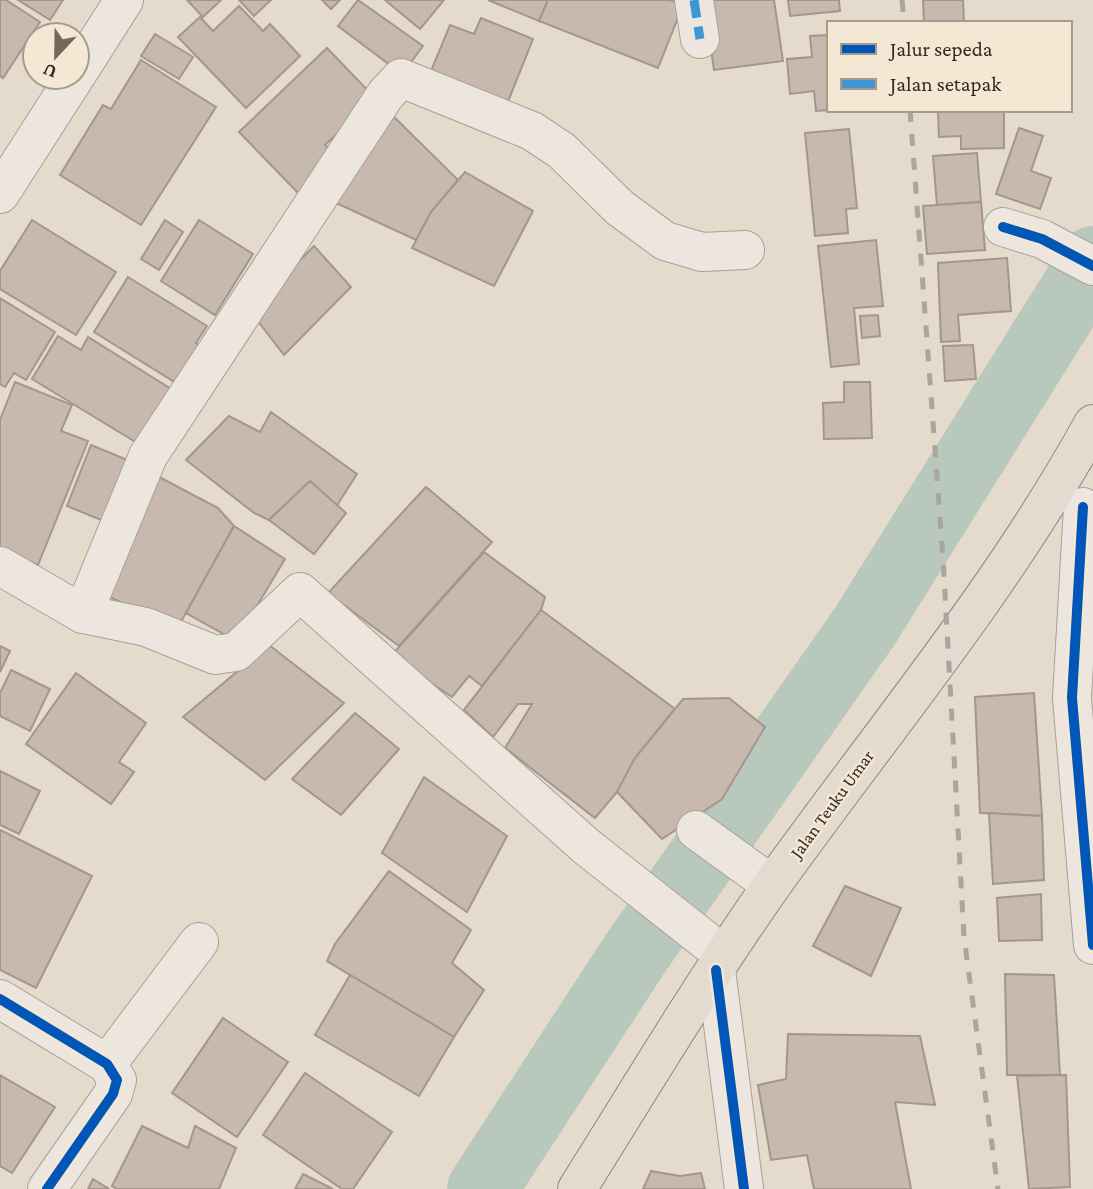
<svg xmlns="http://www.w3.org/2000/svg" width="1093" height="1189" viewBox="0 0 1093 1189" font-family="'Crimson Pro',serif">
<rect width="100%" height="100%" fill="#e4dbcd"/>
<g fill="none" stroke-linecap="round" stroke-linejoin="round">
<path stroke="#b9c8bc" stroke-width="70" d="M482,1189L635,954L865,626L1093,261"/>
</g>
<g fill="#c7b9ae" stroke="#a4968d" stroke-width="2">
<path d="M0,0H6L40,22L3,78L0,76Z"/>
<path d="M18,0H63L50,20Z"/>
<path d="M187,0H221L203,17Z"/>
<path d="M239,0H271L254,16Z"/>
<path d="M322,0H340L331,9Z"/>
<path d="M358,0L423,46L402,74L338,26Z"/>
<path d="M385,0H444L420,29Z"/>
<path d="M488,0H548L539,21Z"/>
<path d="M548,0H670L683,5L658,68L539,21Z"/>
<path d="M704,0H774L783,61L714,70Z"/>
<path d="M788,0H839L840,11L790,16Z"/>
<path d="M923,0H963L964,23H924Z"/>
<path d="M239,6L263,31L270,24L300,56L246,108L178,37L200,17L213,31Z"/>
<path d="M481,18L533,39L503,114L426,83L450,25L474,34Z"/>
<path d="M155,34L193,57L179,79L141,56Z"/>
<path d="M829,35V110L816,111L814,91L790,94L787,59L812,57L810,36Z"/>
<path d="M327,48L375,98L325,145L340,160L302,197L239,132Z"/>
<path d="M141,60L216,107L141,225L60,175L103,105L111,109Z"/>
<path d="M938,110H1004V148L961,149V136L939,137Z"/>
<path d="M388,111L458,180L431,212L416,240L334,202Z"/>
<path d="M1019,128L1043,136L1031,171L1051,178L1040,209L996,194Z"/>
<path d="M849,129L857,208L846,209L848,233L815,236L805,133Z"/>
<path d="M977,153L981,202L937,205L933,156Z"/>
<path d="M465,172L533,211L494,286L412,248L431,212Z"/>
<path d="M981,202L985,250L927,254L923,206Z"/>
<path d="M32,220L116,272L76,335L0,289V271Z"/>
<path d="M165,220L183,232L159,270L141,259Z"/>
<path d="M199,220L253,254L215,315L161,281Z"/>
<path d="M876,240L883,306L854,308L859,364L831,367L818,246Z"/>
<path d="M314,246L351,287L284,355L250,311Z"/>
<path d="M1007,258L1011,311L958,315L960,341L941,342L938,263Z"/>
<path d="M128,277L207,326L196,343L204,349L181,386L94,332Z"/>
<path d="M0,298L55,332L26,380L14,373L5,387L0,384Z"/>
<path d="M878,315L880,336L862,338L860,316Z"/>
<path d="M58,336L81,350L88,337L176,392L142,446L32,379Z"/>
<path d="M973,345L976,379L945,381L943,346Z"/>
<path d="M15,382L72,405L61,431L88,441L38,565L0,550V420Z"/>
<path d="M844,382H870L872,438L824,439L823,403L844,402Z"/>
<path d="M271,412L357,474L336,507L310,481L269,520L254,513L186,460L229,416L260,432Z"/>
<path d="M91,445L142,466L118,527L67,506Z"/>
<path d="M146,470L218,508L234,526L177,629L103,594Z"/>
<path d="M310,481L346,513L314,554L269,520Z"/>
<path d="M426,487L492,542L399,646L328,593Z"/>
<path d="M234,526L285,559L236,641L186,613Z"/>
<path d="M484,552L545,597L541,610L482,686L469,676L452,697L391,656Z"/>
<path d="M541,610L675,709L635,758L617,792L595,818L505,748L532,704H518L493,737L464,710Z"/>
<path d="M269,645L344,703L265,780L183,717Z"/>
<path d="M0,646L10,651L0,672Z"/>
<path d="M11,670L50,689L30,731L0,716V693Z"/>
<path d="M76,673L146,723L119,762L134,772L111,804L26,744Z"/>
<path d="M1034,693L1042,816L980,813L975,697Z"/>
<path d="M729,698L765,727L722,799L662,839L617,792L635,758L683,699Z"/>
<path d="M355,713L399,749L341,815L292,779Z"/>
<path d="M0,771L40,791L19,834L0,825Z"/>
<path d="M424,777L507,836L467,912L382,853Z"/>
<path d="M989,813L1042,816L1044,880L993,884Z"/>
<path d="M0,830L92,876L36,988L0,970Z"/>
<path d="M389,871L471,930L452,963L484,990L454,1037L327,961L335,944Z"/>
<path d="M845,886L901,908L871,976L813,946Z"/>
<path d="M1041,894L1042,940L999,941L997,898Z"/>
<path d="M1005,974L1054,975L1060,1075H1007Z"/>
<path d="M350,975L454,1037L419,1096L315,1035Z"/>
<path d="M223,1018L288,1062L237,1137L172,1093Z"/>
<path d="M788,1034L920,1036L935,1105L895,1102L911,1189H814L807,1155L771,1160L758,1085L786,1079Z"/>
<path d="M305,1073L392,1132L353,1189H342L263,1135Z"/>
<path d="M0,1075L55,1107L12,1173L0,1166Z"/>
<path d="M1066,1075L1070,1187L1029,1189L1017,1076Z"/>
<path d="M142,1126L188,1148L195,1126L236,1148L219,1189H117L112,1186Z"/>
<path d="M651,1171L680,1176L701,1173L705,1189H643Z"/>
<path d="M303,1174L333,1189H295Z"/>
<path d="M93,1179L109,1189H88Z"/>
</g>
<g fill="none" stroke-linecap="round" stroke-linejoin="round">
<g stroke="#a9a096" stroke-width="40">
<g id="minor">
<path d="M694,0L700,39"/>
<path d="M77,74L124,0"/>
<path d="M0,194L75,77"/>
<path d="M1003,227L1042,239L1093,266"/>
<path d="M1083,507L1072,698L1093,945"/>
<path d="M0,566L83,614L146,627L215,655L236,652L300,592L587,847L724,955"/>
<path d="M83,614L148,456L386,94L401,78L532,131L562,151L620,208L665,241L702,252L745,250"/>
<path d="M696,830L772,885"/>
<path d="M716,970L744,1189"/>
<path d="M0,999L107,1064L117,1080L113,1094L47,1189"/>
<path d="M107,1064L199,942"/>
</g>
</g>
<g stroke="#8f867d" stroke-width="40">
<path id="major" d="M577,1189C641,1087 703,983 772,885C881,733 1003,588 1093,424"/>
</g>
<use href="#minor" stroke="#ece6df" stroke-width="38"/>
<use href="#major" stroke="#e3dbd0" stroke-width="38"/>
<g stroke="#aba59f" stroke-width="5" stroke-dasharray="12 12" stroke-linecap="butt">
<path d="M902,0L904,23"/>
<path d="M910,110L943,558L964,937L998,1189"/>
</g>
<path stroke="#3e96d5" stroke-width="9" stroke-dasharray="18 9" stroke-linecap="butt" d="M694,0L700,39"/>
<g stroke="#f4e7d4" stroke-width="15">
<g id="cycleway">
<path d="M1003,227L1042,239L1093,266"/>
<path d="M1083,507L1072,698L1093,945"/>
<path d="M716,970L744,1189"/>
<path d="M0,999L107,1064L117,1080L113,1094L47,1189"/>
</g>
</g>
<use href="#cycleway" stroke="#0057b8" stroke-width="10"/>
</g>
<g text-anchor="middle" stroke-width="5" stroke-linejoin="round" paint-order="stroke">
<g font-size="18" fill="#37281f" stroke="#f4e7d4">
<text transform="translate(832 804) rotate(-54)" y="6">Jalan Teuku Umar</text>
</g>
</g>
<rect x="827" y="21" width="245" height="91" fill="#f4e7d4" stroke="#a89b8c" stroke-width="2"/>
<rect x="841" y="44" width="35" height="10" fill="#0057b8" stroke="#a89b8c" stroke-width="2"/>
<text x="890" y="56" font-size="21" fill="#37281f">Jalur sepeda</text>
<rect x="841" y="79" width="35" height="10" fill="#3e96d5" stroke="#a89b8c" stroke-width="2"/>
<text x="890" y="91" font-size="21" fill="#37281f">Jalan setapak</text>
<g transform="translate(56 56) rotate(202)"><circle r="33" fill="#f4e7d4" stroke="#a89b8c" stroke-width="2"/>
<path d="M0-5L12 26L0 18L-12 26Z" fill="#74675c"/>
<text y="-10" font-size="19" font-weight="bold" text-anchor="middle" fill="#37281f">U</text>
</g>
</svg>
